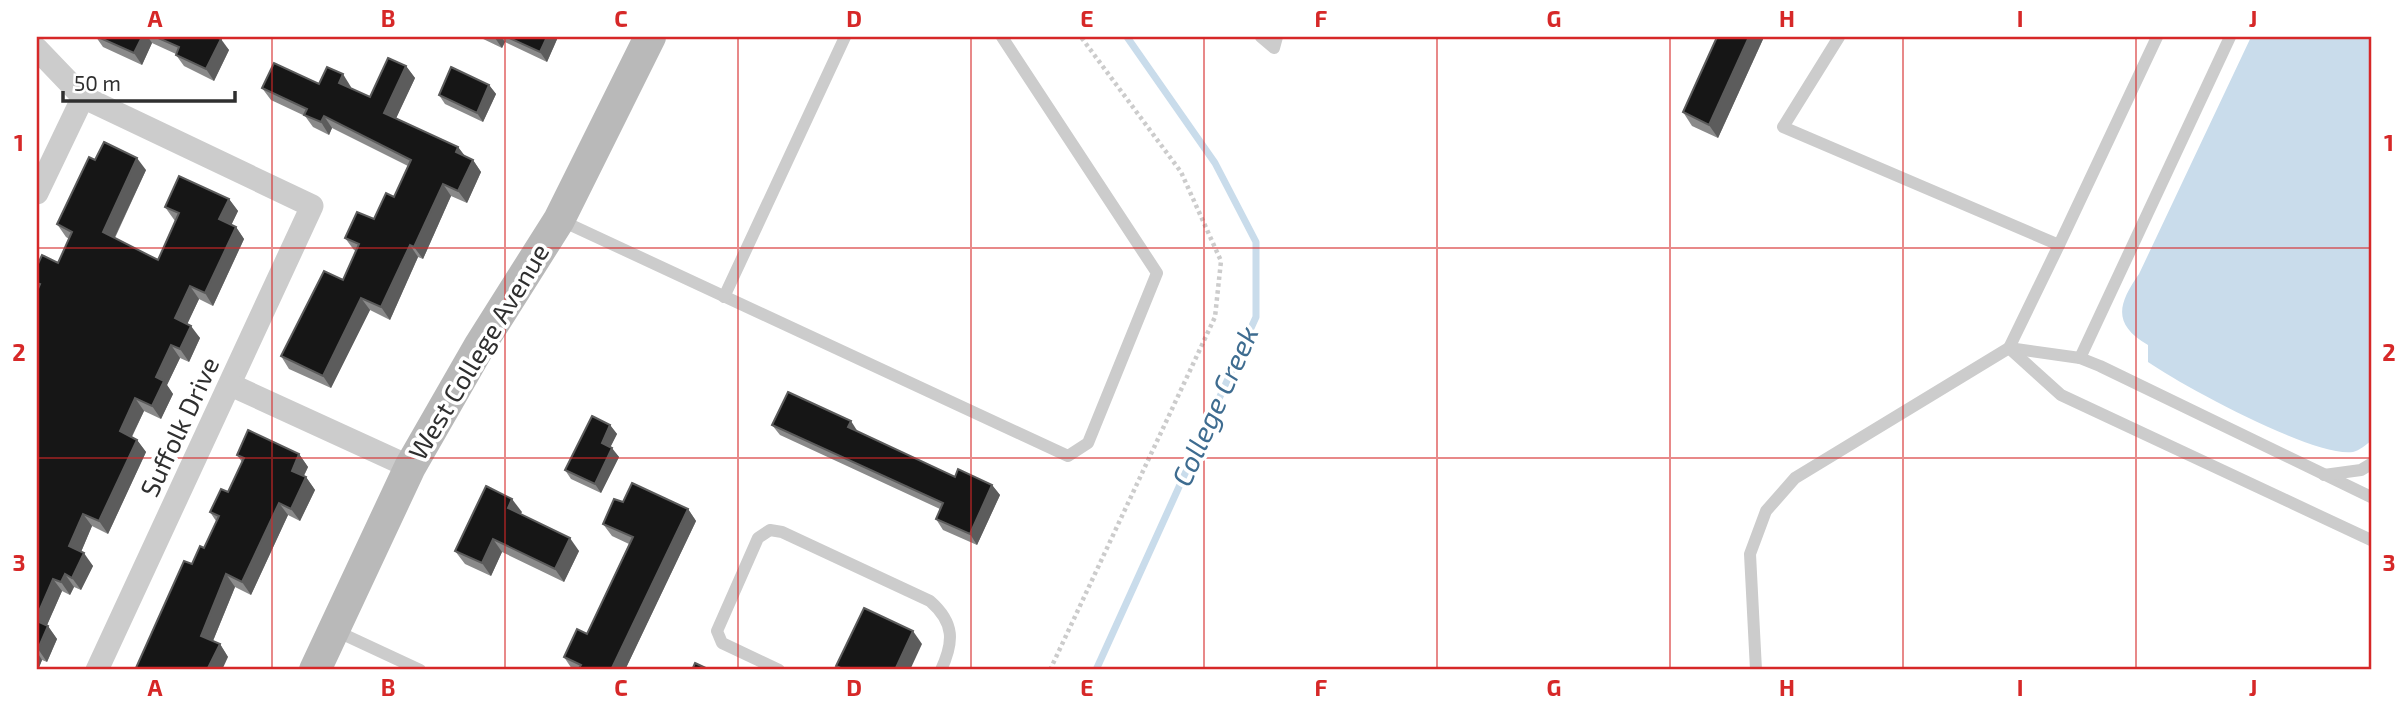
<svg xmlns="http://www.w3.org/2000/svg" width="2408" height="707" viewBox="0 0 2408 707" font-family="'Exo 2',sans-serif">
<rect width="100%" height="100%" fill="#fff"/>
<path fill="#c9dceb" d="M2251,37H2371V441C2367,444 2359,451 2353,452C2315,458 2181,385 2148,362V345C2112,324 2118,304 2139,274Z"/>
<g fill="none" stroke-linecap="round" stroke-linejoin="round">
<path stroke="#c9dceb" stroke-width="7" d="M1096,670L1256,317V242L1215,163L1127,37"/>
<path stroke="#ccc" stroke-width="4.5" stroke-dasharray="3.5 3.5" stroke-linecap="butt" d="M1050,670L1215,317L1221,261L1181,172L1081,37"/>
<g stroke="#ccc" stroke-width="12">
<path d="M1261,37L1274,48L1277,37"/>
<path d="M1839,37L1783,127L2059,245L2157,37"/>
<path d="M560,220L1068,456L1088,443L1157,273L1002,37"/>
<path d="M2059,245L2009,348L2080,358L2100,366L2371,497"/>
<path d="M724,297L845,37"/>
<path d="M2080,358L2230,37"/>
<path d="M2324,475L2361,470L2371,464"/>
<path d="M334,630L420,670"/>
<path d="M779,670L722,643L717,631L758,538L770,530L782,532L930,601C955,623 954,642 941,670"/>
<path d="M1756,670L1750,554L1766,511L1795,478L2009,348L2061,395L2371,540"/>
</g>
<g stroke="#ccc" stroke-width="23">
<path d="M37,49L83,97L312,206L97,670"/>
<path d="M37,193L83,97"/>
<path d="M231,385L410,467"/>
</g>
<path stroke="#b9b9b9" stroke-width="32" d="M315,670L410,467L480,345L559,220L650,37"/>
</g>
<g fill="#8a8a8a">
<path d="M96,37H216L229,50L214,81L184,66L176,55V54L152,43L142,65L103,47Z"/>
<path d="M479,37H558L547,62L505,42L502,48Z"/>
<path d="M1717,37H1764L1718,138L1692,126L1683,112Z"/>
<path d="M406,66L415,78L396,118L458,147L465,156L473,160L481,172L467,203L451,196L423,259L418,257L390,320L370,310L331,388L289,369L281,356L343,280L356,251L354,250L345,238L374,219L394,197L408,166L332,128L329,135L313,127L305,116L271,100L262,88L319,84L351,87L350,88L370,97Z"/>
<path d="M489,85L496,94L483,122L445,104L439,95Z"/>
<path d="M95,160L146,170L115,238L158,260L175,221L165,207L229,199L238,211L231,225L236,227L244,239L213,306L199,299L187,324L200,338L189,362L180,358L167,385L173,394L161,419L144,411L132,437L137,440L146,452L108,534L92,526L81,552L93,566L81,590L74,587L70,595L62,591L47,625L57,639L47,662L42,660L38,670H37V266L58,263L69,239L66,237L57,224Z"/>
<path d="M610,425L617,434L610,447L619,457L601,493L571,479L565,470Z"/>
<path d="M772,425L858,432L955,477L992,485L1000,495L977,545L943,530L936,519L940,509L780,435Z"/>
<path d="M299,454L308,467L304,476L306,477L315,490L300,521L288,515L251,595L235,587L213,641L220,644L228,657L135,670L192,564L204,548L216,521L210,512L228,492L242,462L237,455Z"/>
<path d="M623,502L688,509L696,521L625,670H575L572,669L564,657L587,634L629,544L612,536L603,524Z"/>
<path d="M522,512L520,514L579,551L564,582L502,552L491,576L465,564L455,551Z"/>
</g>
<g fill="#5c5c5c">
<path d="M142,37H148L152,43L142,65L134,53Z"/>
<path d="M496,37H501L505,42L502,48L495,38Z"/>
<path d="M547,37H558L547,62L540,52Z"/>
<path d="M1749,37H1764L1718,138L1709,125Z"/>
<path d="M221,39L229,50L214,81L206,69Z"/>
<path d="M406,66L415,78L393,125L384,113Z"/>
<path d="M343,74L351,87L347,95L339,83Z"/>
<path d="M489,85L496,94L483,122L477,113Z"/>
<path d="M324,116L332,128L329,135L321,122Z"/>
<path d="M458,147L467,159L456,152Z"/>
<path d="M137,158L146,170L111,245L103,232Z"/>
<path d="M473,160L481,172L467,203L458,191Z"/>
<path d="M443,184L451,196L423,259L414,247Z"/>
<path d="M229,199L238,211L228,232L219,219Z"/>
<path d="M236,227L244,239L213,306L205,293Z"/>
<path d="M410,245L418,257L390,320L381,307Z"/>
<path d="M190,286L199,299L184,331L175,318Z"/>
<path d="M361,298L370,310L331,388L323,376Z"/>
<path d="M191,326L200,338L189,362L180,349Z"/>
<path d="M171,345L180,358L167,385L173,394L161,419L152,406L156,377Z"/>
<path d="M135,398L144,411L128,444L120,431Z"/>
<path d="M851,421L858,432L848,427Z"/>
<path d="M610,425L617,434L608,452L602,443Z"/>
<path d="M137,440L146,452L108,534L99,521Z"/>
<path d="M612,448L619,457L601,493L595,484Z"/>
<path d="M299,454L308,467L300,483L292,471Z"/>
<path d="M306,477L315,490L300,521L291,509Z"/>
<path d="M992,485L1000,495L977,545L970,534Z"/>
<path d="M512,499L522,512L517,521L508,508Z"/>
<path d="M279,503L288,515L251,595L242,582Z"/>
<path d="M688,509L696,521L625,670H611Z"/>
<path d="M83,514L92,526L78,559L69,546Z"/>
<path d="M570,538L579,551L564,582L555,569Z"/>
<path d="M493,539L502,552L491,576L482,563Z"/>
<path d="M84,553L93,566L81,590L72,578Z"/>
<path d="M65,574L74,587L70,595L61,582Z"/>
<path d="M226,574L235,587L210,648L201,636Z"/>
<path d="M53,579L62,591L44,632L37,622V616Z"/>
<path d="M48,626L57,639L47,662L38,649Z"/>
<path d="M913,631L922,644L910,670H895Z"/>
<path d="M220,644L228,657L222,670H207Z"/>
<path d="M37,652L42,660L38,670H37Z"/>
</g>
<g fill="#161616" stroke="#5c5c5c" stroke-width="2">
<path d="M98,37H142L134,53Z"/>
<path d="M156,37H216L221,39L206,69L176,55L179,47Z"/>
<path d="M507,37H547L540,52Z"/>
<path d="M1717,37H1749L1709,125L1683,112Z"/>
<path d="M388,58L406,66L384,113L458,147L456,152L473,160L458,191L443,184L414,247L410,245L381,307L361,298L323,376L281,356L324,271L343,280L359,244L345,238L357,212L374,219L386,193L394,197L411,160L324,116L321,122L304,115L307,109L262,88L274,63L319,84L327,67L343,74L339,83L370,97Z"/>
<path d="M451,67L489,85L477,113L439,95Z"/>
<path d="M104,142L137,158L103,232L158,260L179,213L165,207L179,176L229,199L219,219L236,227L205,293L190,286L175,318L191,326L180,349L171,345L156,377L164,381L152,406L135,398L120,431L137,440L99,521L83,514L69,546L84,553L72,578L65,574L61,582L53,579L37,616V291L40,284L37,283V266L42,255L58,263L72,232L57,224L89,157L95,160Z"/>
<path d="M788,392L851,421L848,427L955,477L958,469L992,485L970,534L936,519L943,503L772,425Z"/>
<path d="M592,416L610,425L602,443L612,448L595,484L565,470Z"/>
<path d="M248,430L299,454L292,471L306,477L291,509L279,503L242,582L226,574L201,636L220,644L207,670H135L184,561L192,564L200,546L204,548L219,516L210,512L221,489L228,492L244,458L237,455Z"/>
<path d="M632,483L688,509L611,670H578L581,665L564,657L577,629L587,634L633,537L603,524L614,499L623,502Z"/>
<path d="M486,486L512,499L508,508L570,538L555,569L493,539L482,563L455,551Z"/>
<path d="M864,608L913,631L895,670H845L836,666Z"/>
<path d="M37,621L48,626L38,649H37Z"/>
<path d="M695,663L710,670H692Z"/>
</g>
<path fill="none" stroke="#d62828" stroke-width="2" stroke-opacity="0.55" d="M272,37V670M505,37V670M738,37V670M971,37V670M1204,37V670M1437,37V670M1670,37V670M1903,37V670M2136,37V670M37,248H2371M37,458H2371"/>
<g text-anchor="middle" stroke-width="7" stroke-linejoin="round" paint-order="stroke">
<g font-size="26" fill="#2f2f2f" stroke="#fff">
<text transform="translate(479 352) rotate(-59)" y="9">West College Avenue</text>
<text transform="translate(180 427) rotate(-65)" y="9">Suffolk Drive</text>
</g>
<g font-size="28" font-style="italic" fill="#3e6c90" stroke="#fff">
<text transform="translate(1215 406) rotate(-66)" y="10">College Creek</text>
</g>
</g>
<rect width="2408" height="707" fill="none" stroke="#ffffff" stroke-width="77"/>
<path d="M63 91v10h172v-10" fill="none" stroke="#2f2f2f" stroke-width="3.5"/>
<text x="74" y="91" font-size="21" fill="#2f2f2f" stroke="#ffffff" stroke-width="5" paint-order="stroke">50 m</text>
<rect x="38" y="38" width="2332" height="630" fill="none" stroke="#d62828" stroke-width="2.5"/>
<g font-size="23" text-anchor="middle" font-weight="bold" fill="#d62828">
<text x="155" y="27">A</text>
<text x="388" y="27">B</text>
<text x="621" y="27">C</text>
<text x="854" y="27">D</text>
<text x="1087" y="27">E</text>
<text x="1321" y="27">F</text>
<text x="1554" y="27">G</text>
<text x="1787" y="27">H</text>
<text x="2020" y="27">I</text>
<text x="2253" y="27">J</text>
<text x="19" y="151">1</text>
<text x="2389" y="151">1</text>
<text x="19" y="361">2</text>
<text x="2389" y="361">2</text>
<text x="19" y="571">3</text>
<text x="2389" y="571">3</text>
<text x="155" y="696">A</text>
<text x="388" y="696">B</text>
<text x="621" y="696">C</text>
<text x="854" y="696">D</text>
<text x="1087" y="696">E</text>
<text x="1321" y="696">F</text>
<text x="1554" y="696">G</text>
<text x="1787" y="696">H</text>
<text x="2020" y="696">I</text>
<text x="2253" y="696">J</text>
</g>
</svg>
